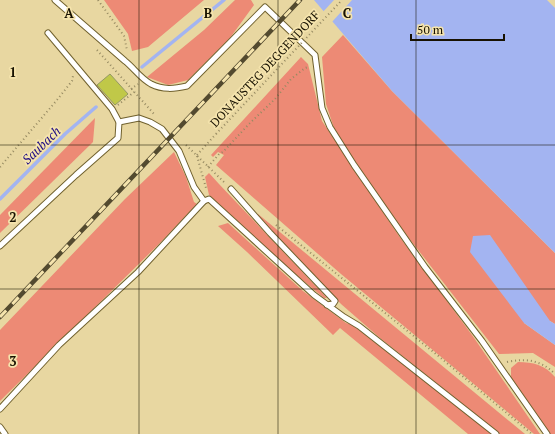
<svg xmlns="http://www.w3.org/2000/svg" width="555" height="434" viewBox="0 0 555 434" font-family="'PT Serif',serif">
<rect width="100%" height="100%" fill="#e8d7a1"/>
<g fill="#ed8a75">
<path d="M104,0H204L148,47L132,51L128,34Z"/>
<path d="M235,0H251L254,5L230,38L188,80L168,85L147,77L204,30Z"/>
<path d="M343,35L392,91L555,253V324L550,321L524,323L555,345V367L533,353L499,354L408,237L337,137L326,104L322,57Z"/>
<path d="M301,57L308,64L322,121L399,236L472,335L540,434H534L341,274L216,165L224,155L218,152L213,157L211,155Z"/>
<path d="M95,118L93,142L0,233V215Z"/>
<path d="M174,152L186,177L194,202L197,204L158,245L0,401V330L125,199Z"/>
<path d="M209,173L219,184L327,298H324L270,253L209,195L205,177Z"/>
<path d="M258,214L525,434H500L380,338L341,304L257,215Z"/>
<path d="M228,223L303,291L346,323L353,325L492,434H468L340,328L333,335L247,252L218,226Z"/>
<path d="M518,362C533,362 545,365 555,377V434H550L511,378V368Z"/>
</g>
<g fill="#a3b4f1">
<path d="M314,0H547L555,8V253L392,91Z"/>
<path d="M490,235L550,321L555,324V345L524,323L470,252L473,236Z"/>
</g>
<path fill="#e8d7a1" d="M334,0H352L331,23L322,13Z"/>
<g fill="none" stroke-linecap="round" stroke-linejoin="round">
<g stroke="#a3b4f1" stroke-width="3.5">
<path d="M142,67L224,0"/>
<path d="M0,199L65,134L96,107"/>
</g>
</g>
<path fill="#c0c848" stroke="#949964" d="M110,74L128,94L115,105L97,85Z"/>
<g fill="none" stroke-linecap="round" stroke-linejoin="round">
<g stroke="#70612e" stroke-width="7">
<g id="service">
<path d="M55,0C78,20 102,41 125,61C134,68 140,78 151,84C163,90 174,89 187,86L265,7L315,55L322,108L330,127L354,165L425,267L482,341L547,434"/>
<path d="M119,122L139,118L150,122L162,129L179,151L194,187L204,201L209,199L314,295L344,317L359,326L496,434"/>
<path d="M231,189L270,233L335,301L333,304L327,305"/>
<path d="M0,246L76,175L118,138L119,122L112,109L48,33"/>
<path d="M0,409L59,345L138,272L204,201"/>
<path d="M0,427L5,434"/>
</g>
</g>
<g stroke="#958961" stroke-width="2" stroke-dasharray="1 3" stroke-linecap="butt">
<path d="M98,0L124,36L127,50"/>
<path d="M97,50L154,114"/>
<path d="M131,89L138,84"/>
<path d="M118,105L134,92"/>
<path d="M186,145L226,184"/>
<path d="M197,155L216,134"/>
<path d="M197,156L206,188"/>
<path d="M0,167L57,100L72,81L73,76"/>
<path d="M208,167L219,154L223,152L249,124L275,99L291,79L305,68L308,67"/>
<path d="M276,225L436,354L532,434"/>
<path d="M507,362C526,358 541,360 555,374"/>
</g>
<use href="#service" stroke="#fff" stroke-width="5"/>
<g stroke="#534a2f" stroke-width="4.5">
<path id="rail" d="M0,317L300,0"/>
</g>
<use href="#rail" stroke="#f5e4ad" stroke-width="3" stroke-dasharray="9" stroke-linecap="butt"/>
<path stroke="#958961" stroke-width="2" stroke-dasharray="1 3" stroke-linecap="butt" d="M216,134L342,0"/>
</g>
<path fill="none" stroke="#181201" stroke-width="1" stroke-opacity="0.55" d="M139,0V434M278,0V434M416,0V434M0,145H555M0,289H555"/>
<g text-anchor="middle" stroke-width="3.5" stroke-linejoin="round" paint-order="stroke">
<g font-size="12" fill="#181201" stroke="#f5e4ad">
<text transform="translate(265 69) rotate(-47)" y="4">DONAUSTEG DEGGENDORF</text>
</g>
<g font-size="13" font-style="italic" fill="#1a0883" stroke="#f5e4ad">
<text transform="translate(41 145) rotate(-44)" y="5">Saubach</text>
</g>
</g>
<g font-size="13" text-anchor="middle" font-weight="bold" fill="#181201" stroke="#f5e4ad" stroke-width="3.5" stroke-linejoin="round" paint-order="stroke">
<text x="69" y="18">A</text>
<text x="208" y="18">B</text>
<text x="347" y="18">C</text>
<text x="13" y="77">1</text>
<text x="13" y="222">2</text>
<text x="13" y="366">3</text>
</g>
<path d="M411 34v6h93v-6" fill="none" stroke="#181201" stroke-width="2"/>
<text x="417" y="34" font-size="12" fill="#181201" stroke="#f5e4ad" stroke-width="3" paint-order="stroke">50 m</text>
</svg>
